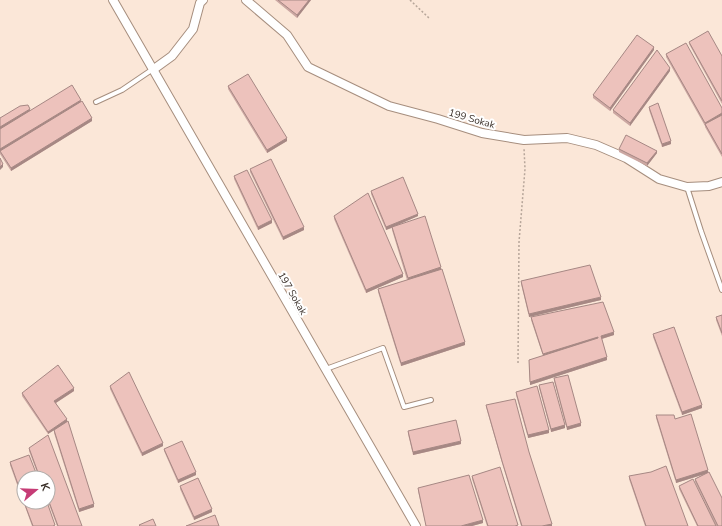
<svg xmlns="http://www.w3.org/2000/svg" width="722" height="526" viewBox="0 0 722 526" font-family="'Nunito Sans',sans-serif">
<rect width="100%" height="100%" fill="#fbe7d8"/>
<g fill="none" stroke-linecap="round" stroke-linejoin="round">
<g stroke="#a68e7e" stroke-width="6">
<g id="lane">
<path d="M96,102L122,90L153,69"/>
<path d="M687,187L701,231L722,290"/>
<path d="M326,369L383,348L404,407L431,400"/>
</g>
</g>
<g stroke="#a68e7e" stroke-width="10">
<g id="street">
<path d="M113,0L416,526"/>
<path d="M246,0L287,35L308,67L389,106L438,119L482,133L524,140L567,138L596,145L626,158L659,179L687,187L709,186L722,182"/>
<path d="M154,69L172,56L193,29L200,3L203,0"/>
</g>
</g>
<g stroke="#b7a69a" stroke-width="1.5" stroke-dasharray="2 2" stroke-linecap="butt">
<path d="M410,0L429,18"/>
<path d="M518,363L519,242L525,169L524,148"/>
</g>
<use href="#lane" stroke="#fff" stroke-width="4"/>
<use href="#street" stroke="#fff" stroke-width="8"/>
</g>
<g fill="#cca7a2">
<path d="M275,0H311L297,18Z"/>
<path d="M689,42L722,56V104L689,44Z"/>
<path d="M654,50L610,111L593,98V95Z"/>
<path d="M666,54L722,108V157L705,127V125V126L666,57Z"/>
<path d="M670,71L630,126L613,113V110Z"/>
<path d="M228,86L287,141L267,153L228,89Z"/>
<path d="M81,102L92,121L11,171L0,154V118L30,110Z"/>
<path d="M649,107L671,144L662,147L649,110Z"/>
<path d="M619,149L657,153L647,166L619,152Z"/>
<path d="M250,169L304,230L283,240L250,172Z"/>
<path d="M234,176L272,223L258,230L234,179Z"/>
<path d="M371,191L418,216L400,224L441,269L465,345L401,366L378,292V289L407,280L392,230V228L386,230L371,194Z"/>
<path d="M334,216L403,277L366,293L334,219Z"/>
<path d="M521,281L601,300L529,317L521,284Z"/>
<path d="M722,315V336L716,320V317Z"/>
<path d="M531,317L614,335L602,339L607,360L530,385L529,360L543,356L531,320Z"/>
<path d="M653,334L702,408L682,415L653,337Z"/>
<path d="M554,378L581,426L567,430L554,381Z"/>
<path d="M539,385L565,428L551,432L539,388Z"/>
<path d="M110,386L163,446L142,456L110,389Z"/>
<path d="M74,391L56,403L67,422L94,507L79,512L54,433V430L48,434L22,396V393Z"/>
<path d="M516,392L549,433L528,438L516,395Z"/>
<path d="M486,405L529,452L552,526H521L502,463L486,407Z"/>
<path d="M656,415L708,472L722,526H716L695,482V479L702,475L676,483L656,418Z"/>
<path d="M408,431L461,444L413,455L408,434Z"/>
<path d="M29,448L82,526H57L48,502V478H39L29,451Z"/>
<path d="M164,449L196,475L178,483L164,451Z"/>
<path d="M10,462L24,478V502H47L55,526H32L10,465Z"/>
<path d="M472,476L518,526H487L472,479Z"/>
<path d="M629,476L688,526H645L629,479Z"/>
<path d="M180,486L212,512L194,520L180,489Z"/>
<path d="M679,486L716,526H697L679,489Z"/>
<path d="M418,488L483,523L472,526H426L418,491Z"/>
</g>
<g fill="#a68884">
<path d="M309,0H311L297,18V15Z"/>
<path d="M654,47V50L610,111V108Z"/>
<path d="M670,68V71L630,126V123Z"/>
<path d="M81,100V103L0,152V149Z"/>
<path d="M30,109V112L0,130V127Z"/>
<path d="M722,113V116L705,126V123Z"/>
<path d="M92,118V121L11,171V168Z"/>
<path d="M287,138V141L267,153V150Z"/>
<path d="M671,141V144L662,147V144Z"/>
<path d="M657,151V153L647,166V163Z"/>
<path d="M3,164V167L0,170V167Z"/>
<path d="M418,214V216L386,230V227Z"/>
<path d="M272,220V223L258,230V227Z"/>
<path d="M304,227V230L283,240V237Z"/>
<path d="M441,267V270L408,280V278Z"/>
<path d="M403,274V277L366,293V290Z"/>
<path d="M601,297V300L529,317V314Z"/>
<path d="M614,332V335L601,339V336Z"/>
<path d="M598,337V340L543,357V354Z"/>
<path d="M465,342V345L401,366V363Z"/>
<path d="M607,357V360L530,385V382Z"/>
<path d="M74,388V391L54,404V401Z"/>
<path d="M702,405V408L682,415V412Z"/>
<path d="M67,419V422L48,434V432Z"/>
<path d="M581,423V426L567,430V427Z"/>
<path d="M565,425V428L551,432V429Z"/>
<path d="M549,430V433L528,438V435Z"/>
<path d="M461,441V444L413,455V452Z"/>
<path d="M163,443V446L142,456V453Z"/>
<path d="M708,470V473L676,483V480Z"/>
<path d="M196,472V475L178,483V480Z"/>
<path d="M94,504V507L79,512V509Z"/>
<path d="M212,509V512L194,520V517Z"/>
<path d="M483,520V523L472,526H461Z"/>
<path d="M552,524V526H542Z"/>
</g>
<g fill="#edc2bc" stroke="#a68884">
<path d="M278,0H309L297,15Z"/>
<path d="M708,31L722,56V101L689,42Z"/>
<path d="M637,35L654,47L610,108L593,95Z"/>
<path d="M686,43L722,108V113L705,123L666,54Z"/>
<path d="M657,50L670,68L630,123L613,110Z"/>
<path d="M248,74L287,138L267,150L228,86Z"/>
<path d="M72,85L81,100L0,149V129Z"/>
<path d="M82,101L92,118L11,168L0,151Z"/>
<path d="M658,103L671,141L662,144L649,107Z"/>
<path d="M28,105L30,109L0,127V118L20,106Z"/>
<path d="M722,115V154L705,124Z"/>
<path d="M626,135L657,151L647,163L619,149Z"/>
<path d="M0,158L3,164L0,167Z"/>
<path d="M271,159L304,227L283,237L250,169Z"/>
<path d="M247,170L272,220L258,227L234,176Z"/>
<path d="M403,177L418,214L386,227L371,191Z"/>
<path d="M368,193L403,274L366,290L334,216Z"/>
<path d="M425,216L441,267L408,278L392,227Z"/>
<path d="M590,265L601,297L529,314L521,281Z"/>
<path d="M442,269L465,342L401,363L378,289Z"/>
<path d="M603,302L614,332L601,336L607,357L530,382L529,360L598,338V337L543,354L531,317Z"/>
<path d="M722,315V333L716,317Z"/>
<path d="M674,327L702,405L682,412L653,334Z"/>
<path d="M58,365L74,388L54,401L67,419L48,432L22,393Z"/>
<path d="M129,372L163,443L142,453L110,386Z"/>
<path d="M568,375L581,423L567,427L554,378Z"/>
<path d="M553,382L565,425L551,429L539,385Z"/>
<path d="M537,386L549,430L528,435L516,392Z"/>
<path d="M515,399L529,452L552,524L542,526H522L502,461L486,405Z"/>
<path d="M691,414L708,470L676,480L656,415H674L675,419Z"/>
<path d="M456,420L461,441L413,452L408,431Z"/>
<path d="M68,421L94,504L79,509L54,430Z"/>
<path d="M48,435L82,526H58L48,499V478H40L29,448Z"/>
<path d="M182,441L196,472L178,480L164,449Z"/>
<path d="M29,455L38,478H24V501L10,462Z"/>
<path d="M666,466L688,526H646L629,476L651,472Z"/>
<path d="M500,467L518,525L515,526H488L472,476Z"/>
<path d="M709,472L722,498V526H718L695,479Z"/>
<path d="M469,475L483,520L461,526H426L418,488Z"/>
<path d="M198,478L212,509L194,517L180,486Z"/>
<path d="M693,479L716,526H698L679,486Z"/>
<path d="M24,502H47L55,525L53,526H33Z"/>
<path d="M215,515L219,526H186Z"/>
<path d="M153,519L156,526H140L139,525Z"/>
</g>
<g text-anchor="middle" stroke-width="4" stroke-linejoin="round" paint-order="stroke">
<g font-size="10" fill="#392f28" stroke="#fff">
<text transform="translate(472 118) rotate(16)" y="4">199 Sokak</text>
<text transform="translate(293 293) rotate(60)" y="4">197 Sokak</text>
</g>
</g>
<g transform="translate(36 490) rotate(71)"><circle r="19" fill="#ffffff" stroke="#b0aca9"/>
<path d="M0-3L7 15L0 10L-7 15Z" fill="#c63c76"/>
<text y="-6" font-size="11" font-weight="bold" text-anchor="middle" fill="#392f28">K</text>
</g>
</svg>
